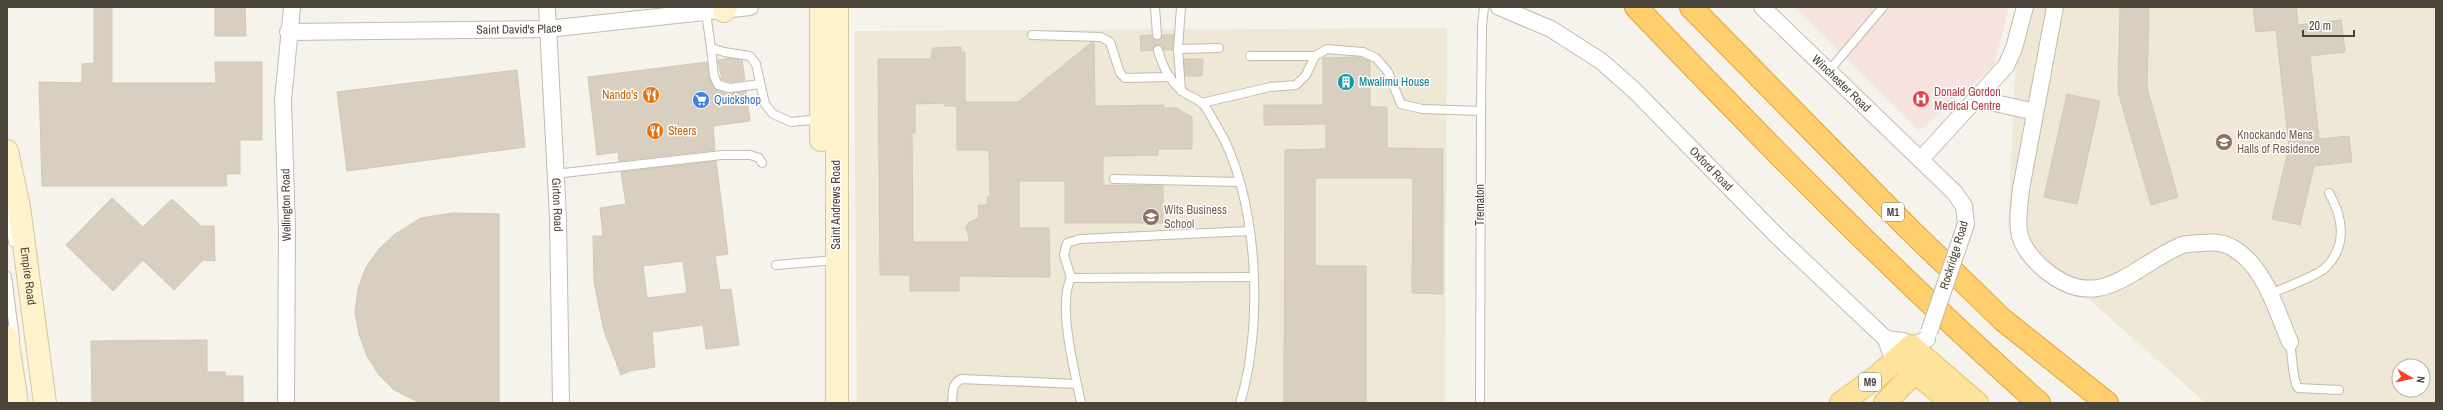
<svg xmlns="http://www.w3.org/2000/svg" width="2443" height="410" viewBox="0 0 2443 410" font-family="'Archivo Narrow',sans-serif">
<rect width="100%" height="100%" fill="#f6f3ec"/>
<g fill="#efe8d6" fill-rule="evenodd">
<path d="M2028,7H2436V403H2206L2008,228L2016,56ZM2399,366H2423V390H2399Z"/>
<path d="M1447,28L1445,403H857L854,31Z"/>
</g>
<path fill="#f6e3e0" d="M1794,7H2009L1994,66L1919,131Z"/>
<g fill="#d8cfc1" stroke="#d3c7b4" fill-rule="evenodd">
<path d="M94,7H112V83H216L215,62H262V140H240V174H226L227,186H42L39,82L82,83V64L94,63Z"/>
<path d="M215,7H245L246,36H215Z"/>
<path d="M2120,7H2149L2147,88L2178,197L2151,205L2118,92Z"/>
<path d="M2253,7H2296L2298,25L2341,20L2345,52L2310,56L2319,139L2349,136L2352,162L2314,166L2300,225L2272,219L2289,147L2276,30L2256,32Z"/>
<path d="M1152,35L1157,40L1162,35H1174L1173,50H1164L1159,45L1154,46L1153,50L1141,51L1140,36Z"/>
<path d="M1092,42H1094L1095,106L1164,105V108H1176L1192,117V149H1158V155L1103,156V185L1163,186V223H1065V181H1019V228H1049L1050,277L959,276V291H910V275H880L878,59H931L933,48L961,47V52H965V102H1018ZM945,103V106H957V150H989L990,197H987V205H978L979,218L968,223L966,227L970,242H913L912,133H915V104Z"/>
<path d="M1357,57L1370,61V107H1387V148L1443,149V294L1412,293L1413,178H1315V266H1366V403H1284L1285,150L1326,149V124L1264,125V105H1323V58Z"/>
<path d="M730,58L742,60L745,80L730,82L722,80L718,60Z"/>
<path d="M1184,59H1203L1202,76H1185Z"/>
<path d="M707,62L709,78L715,89L729,93L746,91L750,121L713,126L715,150L619,161L618,152L597,155L588,77Z"/>
<path d="M517,70L525,147L347,171L337,92Z"/>
<path d="M2067,94L2100,101L2077,204L2044,197Z"/>
<path d="M716,161L728,254L715,256L720,290L731,289L739,345L706,349L703,325L652,332L655,367L630,371L621,375L604,331L594,282L593,236H603L600,208L626,204L621,172ZM683,261L687,293L647,298L643,266Z"/>
<path d="M112,198L143,227L172,199L201,226H214L215,261L203,260L174,290L143,260L113,291L66,245Z"/>
<path d="M452,213L499,214V403H420L394,390L379,375L367,356L359,334L355,312L358,289L366,267L379,249L395,234L421,218Z"/>
<path d="M207,340V372H225V376H243V403H92L91,341Z"/>
</g>
<g fill="none" stroke-linecap="round" stroke-linejoin="round">
<g stroke="#c2bbae" stroke-width="10">
<g id="lane">
<path d="M1155,7L1157,35"/>
<path d="M1181,7L1178,49L1219,48"/>
<path d="M706,13L711,48L724,52L750,56L756,64L765,104L773,114L791,122L820,119"/>
<path d="M1032,35L1101,37L1110,42L1120,73L1125,78L1170,77"/>
<path d="M711,48L714,76L718,85L730,88L760,84"/>
<path d="M1178,49L1181,91"/>
<path d="M1158,50C1162,65 1170,81 1182,91C1188,96 1198,99 1203,104C1208,110 1212,118 1216,125C1259,193 1264,327 1240,403"/>
<path d="M1250,56H1315L1327,49L1363,52L1376,58L1388,72L1401,104L1422,109L1481,111"/>
<path d="M1828,72L1883,7"/>
<path d="M1202,103L1270,87L1296,85L1306,75L1315,56"/>
<path d="M555,174L722,155H750L759,158L762,163"/>
<path d="M1114,179L1239,182"/>
<path d="M7,207L13,242"/>
<path d="M776,265L836,260"/>
<path d="M7,276L15,339"/>
<path d="M1071,278L1064,255L1067,243L1080,239L1250,231"/>
<path d="M2270,294C2283,288 2315,277 2325,268C2348,246 2343,217 2329,193"/>
<path d="M2290,342C2292,353 2293,382 2298,388L2339,390"/>
<path d="M952,403C953,393 951,384 961,379L1077,384"/>
<path d="M1081,403C1075,372 1057,305 1071,278L1252,277"/>
<path d="M1480,403L1481,111L1482,26L1484,7"/>
</g>
</g>
<g stroke="#c2bbae" stroke-width="18">
<g id="street">
<path id="s1" d="M547,7L558,217L561,403"/>
<path id="s2" d="M1499,7L1551,29L1601,61L1635,91L1777,236L1886,339L1891,354L1898,359"/>
<path id="s3" d="M1762,7L1954,192L1964,206L1966,224"/>
<path d="M2055,7L2021,189C2017,227 2013,243 2045,270C2099,315 2132,267 2180,246C2186,243 2195,244 2201,243C2211,242 2222,242 2231,247C2264,264 2276,310 2290,342"/>
<path id="s4" d="M288,32L547,29L750,7"/>
<path d="M1977,99L2035,112"/>
<path d="M1921,159L2006,66L2014,48L2025,7"/>
<path d="M1886,339L1903,341L1911,346L1927,339"/>
<path d="M286,403L287,229L283,100L292,7"/>
</g>
</g>
<g stroke="#d6c79b" stroke-width="24">
<g id="secondary">
<path d="M821,7V140"/>
<path d="M724,11L726,7"/>
<path id="s5" d="M7,151L19,207L45,403"/>
<path d="M7,337L17,403"/>
<path d="M837,403V7"/>
</g>
</g>
<g stroke="#e6c16a" stroke-width="24">
<g id="primary">
<path d="M1898,359L1953,403"/>
<path d="M1841,403L1878,376L1911,346L1977,403"/>
<path d="M1885,403L1925,361"/>
</g>
</g>
<g stroke="#e0a43c" stroke-width="24">
<g id="highway">
<path d="M1636,7C1766,143 1898,278 2039,403"/>
<path d="M1691,7L1908,228L2003,320L2107,403"/>
</g>
</g>
<use href="#lane" stroke="#fff" stroke-width="8"/>
<use href="#street" stroke="#fff" stroke-width="16"/>
<use href="#secondary" stroke="#fff3cd" stroke-width="22"/>
<use href="#primary" stroke="#ffe39c" stroke-width="22"/>
<use href="#highway" stroke="#ffcf6e" stroke-width="22"/>
<g stroke="#c2bbae" stroke-width="18" stroke-linecap="butt">
<path id="street-bridge" d="M1929,332L1966,224"/>
</g>
<use href="#street-bridge" stroke="#fff" stroke-width="16"/>
</g>
<defs>
<g id="building-disc" transform="scale(0.9)"><circle r="9.5" fill="#0f9aa8" stroke="#fff"/><path d="M-4-6H4V6H1V3H-1V6H-4ZM-2.5-4.3h1.7v1.8h-1.7ZM.8-4.3h1.7v1.8H.8ZM-2.5-1h1.7V.8h-1.7ZM.8-1h1.7V.8H.8Z" fill="#fff"/></g>
<g id="restaurant-disc" transform="scale(0.9)"><circle r="9.5" fill="#e8710a" stroke="#fff"/><path d="M-5-6h1v4h1v-4h1v4h1v-4h1v5L-1.5 .5V6h-2V.5L-5-1ZM5-6V6H3V1.5H1.5Q1.5-4 5-6Z" fill="#fff"/></g>
<g id="hospital-disc" transform="scale(0.9)"><circle r="9.5" fill="#e0444e" stroke="#fff"/><path d="M-5-5h3v3.5h4V-5h3V5h-3V1.5h-4V5h-3Z" fill="#fff"/></g>
<g id="supermarket-disc" transform="scale(0.9)"><circle r="9.5" fill="#3f7fe0" stroke="#fff"/><path d="M-6-5.5h2.5l.6 2H6L4.5 2H-2.5L-4.4-4H-6ZM-1.5 3.2a1.3 1.3 0 1 0 .1 0ZM3 3.2a1.3 1.3 0 1 0 .1 0Z" fill="#fff"/></g>
<g id="university-disc" transform="scale(0.9)"><circle r="9.5" fill="#8d6e63" stroke="#fff"/><path d="M0-5L7-2L0 1L-7-2ZM-4 1L0 2.5L4 1V4Q0 6-4 4Z" fill="#fff"/></g>
</defs>
<g fill-rule="evenodd">
<use href="#building-disc" x="1346" y="82"/>
<use href="#restaurant-disc" x="651" y="95"/>
<use href="#hospital-disc" x="1921" y="99"/>
<use href="#supermarket-disc" x="701" y="100"/>
<use href="#restaurant-disc" x="655" y="131"/>
<use href="#university-disc" x="2224" y="142"/>
<use href="#university-disc" x="1151" y="217"/>
</g>
<g text-anchor="middle" stroke-width="3" stroke-linejoin="round" paint-order="stroke">
<g fill="#fff" stroke="#817c74" stroke-width="1">
<rect x="1882" y="203" width="22" height="18" rx="3"/>
<rect x="1859" y="373" width="22" height="18" rx="3"/>
</g>
<g font-size="11" font-weight="bold" fill="#4b4439">
<text x="1893" y="216">M1</text>
<text x="1870" y="386">M9</text>
</g>
<g font-size="12" fill="#4b4439" stroke="#fff">
<text dy="4" stroke="none"><textPath href="#s4" startOffset="231">Saint David's Place</textPath></text>
<text dy="4" stroke="none"><textPath href="#s3" startOffset="110">Winchester Road</textPath></text>
<text dy="4" stroke="none"><textPath href="#s2" startOffset="270">Oxford Road</textPath></text>
<text transform="translate(286 205) rotate(-91)" y="4">Wellington Road</text>
<text dy="4" stroke="none"><textPath href="#s1" startOffset="198">Girton Road</textPath></text>
<text transform="translate(836 205) rotate(-90)" y="4">Saint Andrews Road</text>
<text transform="translate(1480 205) rotate(-90)" y="4">Trematon</text>
<text transform="translate(1954 255) rotate(-73)" y="4">Rockridge Road</text>
<text dy="4" stroke="none"><textPath href="#s5" startOffset="127">Empire Road</textPath></text>
</g>
<g font-size="12" fill="#0d838f" stroke="#fff" text-anchor="start">
<text x="1359" y="86">Mwalimu House</text>
</g>
<g font-size="12" fill="#be3a42" stroke="#fff" text-anchor="start">
<text x="1934" y="96">Donald Gordon<tspan x="1934" dy="14">Medical Centre</tspan></text>
</g>
<g font-size="12" fill="#c56008" stroke="#fff" text-anchor="end">
<text x="638" y="99">Nando's</text>
<text x="668" y="135" text-anchor="start">Steers</text>
</g>
<g font-size="12" fill="#366cbe" stroke="#fff" text-anchor="start">
<text x="714" y="104">Quickshop</text>
</g>
<g font-size="12" fill="#785e54" stroke="#fff" text-anchor="start">
<text x="2237" y="139">Knockando Mens<tspan x="2237" dy="14">Halls of Residence</tspan></text>
<text x="1164" y="214">Wits Business<tspan x="1164" dy="14">School</tspan></text>
</g>
</g>
<rect width="2443" height="410" fill="none" stroke="#4b4439" stroke-width="16"/>
<g transform="translate(2411 378) rotate(99)"><circle r="19" fill="#ffffff" stroke="#b7b4b0"/>
<path d="M0-3L7 15L0 10L-7 15Z" fill="#fc3f1d"/>
<text y="-6" font-size="11" font-weight="bold" text-anchor="middle" fill="#4b4439">N</text>
</g>
<path d="M2303 30v6h51v-6" fill="none" stroke="#4b4439" stroke-width="2"/>
<text x="2309" y="30" font-size="12" fill="#4b4439" stroke="#ffffff" stroke-width="3" paint-order="stroke">20 m</text>
</svg>
